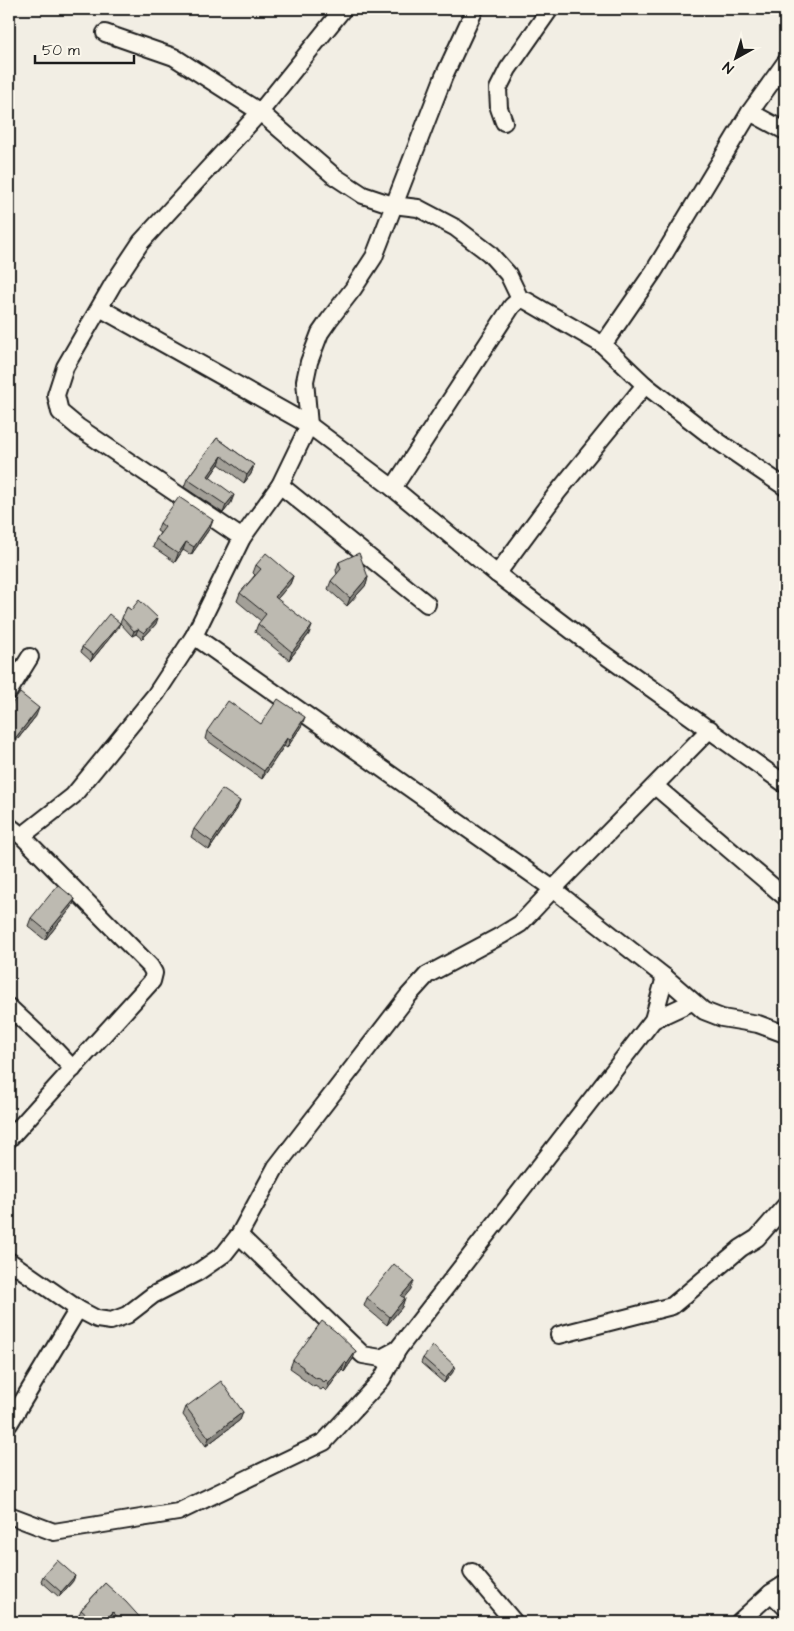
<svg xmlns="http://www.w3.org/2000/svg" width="794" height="1631" viewBox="0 0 794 1631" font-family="'Architects Daughter',sans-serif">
<rect width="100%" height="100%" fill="#f2eee4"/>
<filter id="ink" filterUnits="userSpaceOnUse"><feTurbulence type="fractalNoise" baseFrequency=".02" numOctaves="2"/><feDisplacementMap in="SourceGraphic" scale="10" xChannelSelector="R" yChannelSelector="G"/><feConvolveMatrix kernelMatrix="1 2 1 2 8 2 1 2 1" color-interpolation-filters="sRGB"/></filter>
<g filter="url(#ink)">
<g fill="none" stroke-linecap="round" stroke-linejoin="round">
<g stroke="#1c1c1c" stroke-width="20">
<g id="minor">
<path d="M105,33L174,57L260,112L334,176L363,195L393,205L418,208L456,228L489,253L508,274L520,299L527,301L603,345L645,385L557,493L497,574"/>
<path d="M750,112L785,131"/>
<path d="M504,122L499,108L498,89L508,69L550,9"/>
<path d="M100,308L309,425L393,488L497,574L588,643L785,784"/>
<path d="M603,345L654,271L750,112L785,63"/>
<path d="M645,385L716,440L785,487"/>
<path d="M280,485L427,604"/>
<path d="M393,488L512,306L520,299"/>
<path d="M242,538L78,427L60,412L56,395L65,367L113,284L141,242L260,112L343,9"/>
<path d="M194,636L553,889L665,977L704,1011L722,1018L758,1024L785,1034"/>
<path d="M9,691L30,657"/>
<path d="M655,786L785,897"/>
<path d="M9,826L22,836L73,796L156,694L194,636L242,538L280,485L309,425L305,381L309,362L320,333L329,320L353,289L374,257L444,76L475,9"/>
<path d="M9,1007L55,1050L73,1069"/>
<path d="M653,1020L692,1002"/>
<path d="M9,1139L152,981L154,973L150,966L22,836"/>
<path d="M239,1235L363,1355L381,1358L398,1349L653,1020L665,977"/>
<path d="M9,1261L78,1309L97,1319L111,1321L127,1315L153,1295L198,1272L224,1254L239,1235L276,1167L408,996L427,975L502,935L520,924L553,889L710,729"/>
<path d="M559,1335L672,1306L741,1248L757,1238L785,1206"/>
<path d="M9,1424L78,1309"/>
<path d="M9,1515L54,1532L178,1512L324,1442L382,1379L398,1349"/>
<path d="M472,1572L514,1622"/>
<path d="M771,1593L785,1607"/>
<path d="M739,1622L771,1593L785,1584"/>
</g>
</g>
<use href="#minor" stroke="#fbf7ec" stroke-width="16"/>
</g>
<g fill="#a3a098" stroke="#1c1c1c">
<path d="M217,438L254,465L251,474L244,483L219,464L210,477L231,503L223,513L184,487L187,479Z"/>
<path d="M213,520L210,528L191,555L183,550L175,562L153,547L156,539L160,533L157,531L160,523Z"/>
<path d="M339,562L368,577L366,585L347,606L328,589L331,581L337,574L336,570Z"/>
<path d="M256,565L293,576L290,584L277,599L309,634L289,660L255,632L258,624L261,621L237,601L240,593L255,575L253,573Z"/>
<path d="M127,607L131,610L156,624L142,639L136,634L132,636L120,623Z"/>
<path d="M118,628L91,661L81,652L82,647Z"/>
<path d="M9,708L36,716L10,749L9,748Z"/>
<path d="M261,724L302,725L287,748L284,746L262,779L205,739L207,731Z"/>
<path d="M237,809L209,850L191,837L194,829Z"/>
<path d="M75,899L72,907L45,940L28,926L31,918Z"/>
<path d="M411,1289L404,1297L402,1307L387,1325L364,1306L367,1298Z"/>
<path d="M423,1358L453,1372L444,1383L421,1363Z"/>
<path d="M353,1359L344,1372L342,1370L326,1391L323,1388L321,1390L315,1386L314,1387L300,1377V1375L290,1368L293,1360Z"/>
<path d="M186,1407L243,1412L240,1420L206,1446L183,1415Z"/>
<path d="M43,1576L73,1581L59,1597L41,1581Z"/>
<path d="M105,1583L144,1622H113L110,1619L107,1622H84L78,1617L81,1610Z"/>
</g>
<g fill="#84827c" stroke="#1c1c1c">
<path d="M222,456L219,464L205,484L208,476Z"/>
<path d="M254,465L251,474L244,483L247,475Z"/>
<path d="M234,495L231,503L223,513L226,505Z"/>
<path d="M213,520L210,528L191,555L194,547Z"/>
<path d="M186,542L183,550L175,562L178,554Z"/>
<path d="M293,576L290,584L272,605L275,597Z"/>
<path d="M368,577L366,585L347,606L350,598Z"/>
<path d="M158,618L156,624L142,639L144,633Z"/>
<path d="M120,623L118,628L91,661L93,655Z"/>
<path d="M312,626L309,634L289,660L292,652Z"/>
<path d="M138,629L136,634L132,636L134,631Z"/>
<path d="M39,708L36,716L10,749L13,741Z"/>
<path d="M305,717L302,725L287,748L290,740Z"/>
<path d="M287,738L284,746L262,779L264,771Z"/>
<path d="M240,801L237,809L209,850L212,842Z"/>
<path d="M75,899L72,907L45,940L48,932Z"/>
<path d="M414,1281L411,1289L399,1304L401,1296Z"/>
<path d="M405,1298L402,1307L387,1325L390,1317Z"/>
<path d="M356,1351L353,1359L344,1372L347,1364Z"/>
<path d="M345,1362L342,1370L326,1391L329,1383Z"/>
<path d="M455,1366L453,1372L444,1383L446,1378Z"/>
<path d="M243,1412L240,1420L206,1446L209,1438Z"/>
<path d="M75,1576L73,1581L59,1597L61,1592Z"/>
<path d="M113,1612L110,1619L107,1622H104Z"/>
</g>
<g fill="#bdbab1" stroke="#1c1c1c">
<path d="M217,438L254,465L247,475L222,456L208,476L234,495L226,505L187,479Z"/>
<path d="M179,497L213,520L194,547L186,542L178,554L156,539L165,527L160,523Z"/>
<path d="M266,553L293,576L275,597L312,626L292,652L258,624L266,614L240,593L261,569L256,565Z"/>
<path d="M359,553L368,577L350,598L331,581L341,569L339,562Z"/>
<path d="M139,600L158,618L144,633L138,629L134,631L122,618L127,607L131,610Z"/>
<path d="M109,614L120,623L93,655L82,647Z"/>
<path d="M20,693L39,708L13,741L9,737V708Z"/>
<path d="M278,699L305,717L290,740L287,738L264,771L207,731L228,701L261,724Z"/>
<path d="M222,789L240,801L212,842L194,829Z"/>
<path d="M58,885L75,899L48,932L31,918Z"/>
<path d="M394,1264L414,1281L401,1296L405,1298L390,1317L367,1298Z"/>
<path d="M322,1321L335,1331L356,1351L347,1364L345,1362L329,1383L326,1380L324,1382L318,1378L317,1379L303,1369V1367L293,1360Z"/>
<path d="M433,1346L455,1366L446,1378L423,1358Z"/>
<path d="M221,1381L243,1412L209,1438L186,1407Z"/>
<path d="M57,1560L75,1576L61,1592L43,1576Z"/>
<path d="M105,1583L126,1602L144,1622H122L113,1612L104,1622H95L81,1610Z"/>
</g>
</g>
<rect width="794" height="1631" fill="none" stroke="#fbf7ec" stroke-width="30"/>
<rect x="15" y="15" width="764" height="1601" fill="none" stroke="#1c1c1c" stroke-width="2" filter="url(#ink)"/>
<g transform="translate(736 58) rotate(219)" stroke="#fbf7ec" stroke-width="4" paint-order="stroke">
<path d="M0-4L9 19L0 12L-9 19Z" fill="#1c1c1c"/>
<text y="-8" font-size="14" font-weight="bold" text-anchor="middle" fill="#1c1c1c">N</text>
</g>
<path d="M35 55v8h99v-8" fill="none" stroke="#1c1c1c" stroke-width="2.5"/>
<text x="42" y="55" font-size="15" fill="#1c1c1c" stroke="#fbf7ec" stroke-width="4" paint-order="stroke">50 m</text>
</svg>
